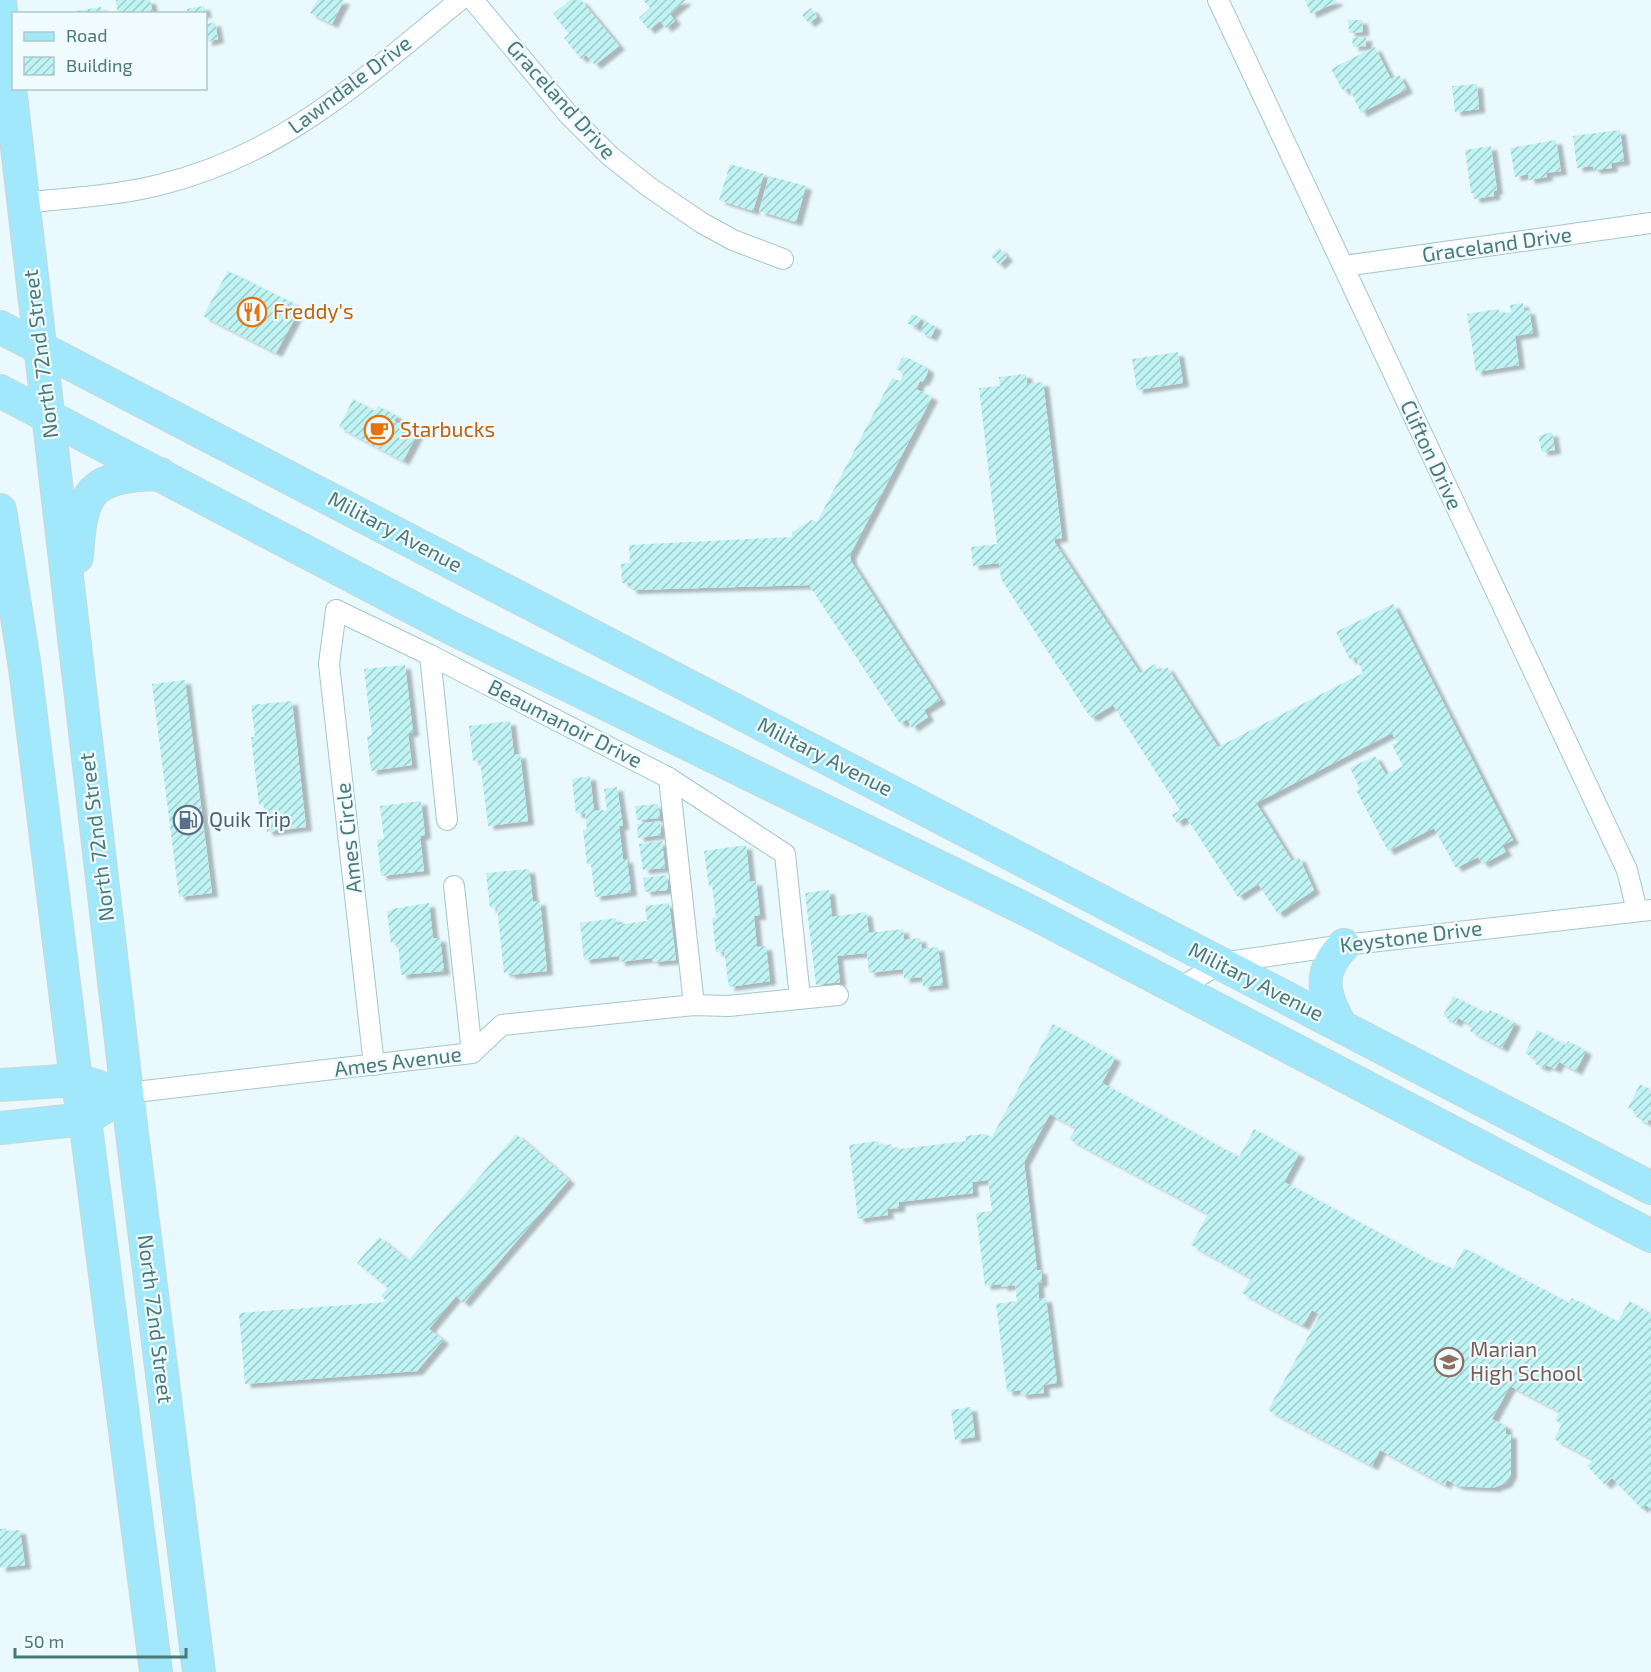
<svg xmlns="http://www.w3.org/2000/svg" width="1651" height="1672" viewBox="0 0 1651 1672" font-family="'Exo 2',sans-serif">
<defs>
<pattern id="building-hatch" width="6" height="6" patternUnits="userSpaceOnUse" patternTransform="scale(1.5)"><rect width="6" height="6" fill="#c0f3f3"/><path d="M-1 1l2-2M0 6l6-6M5 7l2-2" fill="none" stroke="#9ecaca"/></pattern>
<filter id="shadow"><feDropShadow dx="6" dy="4" stdDeviation="1.5" flood-color="#0004"/></filter>
</defs>
<rect width="100%" height="100%" fill="#e9f9fd"/>
<g fill="url(#building-hatch)" filter="url(#shadow)">
<path d="M116,0H150L153,14H118Z"/>
<path d="M317,0H344L332,24L310,13Z"/>
<path d="M570,0H581L619,46L595,65L586,55L581,59L564,38L569,34L553,14Z"/>
<path d="M643,0H686L670,14L675,21L666,28L660,21L649,30L639,18L650,8Z"/>
<path d="M1305,0H1336L1337,2L1311,14Z"/>
<path d="M204,6L206,14H188L187,9Z"/>
<path d="M101,7L102,14H76V11Z"/>
<path d="M811,8L817,17L809,23L802,15Z"/>
<path d="M206,18L208,24L215,22L218,39L206,42Z"/>
<path d="M1348,20H1362L1363,32L1349,33Z"/>
<path d="M1366,37V46L1353,47L1352,38Z"/>
<path d="M1375,47L1391,79L1399,75L1407,89L1361,113L1349,88L1343,91L1331,69Z"/>
<path d="M1477,84L1479,109L1455,112L1452,86Z"/>
<path d="M1620,130L1624,161L1611,163L1612,168L1594,170L1593,166L1577,168L1573,136Z"/>
<path d="M1556,140L1561,171L1546,173L1547,177L1529,180L1528,174L1515,177L1510,148Z"/>
<path d="M1491,146L1497,190L1494,191V196L1474,199L1473,193H1471L1465,150Z"/>
<path d="M730,164L764,174L753,211L719,200Z"/>
<path d="M769,176L806,186L796,222L759,211Z"/>
<path d="M999,248L1007,257L999,265L991,256Z"/>
<path d="M228,271L301,307L276,353L203,316Z"/>
<path d="M1523,303L1524,311L1529,310L1533,333L1515,336L1519,365L1476,372L1467,314L1499,309V314L1511,312L1510,305Z"/>
<path d="M912,314L921,318L916,328L907,323Z"/>
<path d="M925,321L936,327L931,337L920,332Z"/>
<path d="M1178,352L1183,383L1137,390L1132,359Z"/>
<path d="M906,357L927,368L928,372L923,382L920,381L916,389L932,397L850,555L851,561L940,700L924,710L928,717L912,728L907,719L900,724L809,585L631,590L630,583H622L621,564L630,563L629,545L792,537V532L811,520L817,522L892,378L900,381L904,373L896,369L902,358Z"/>
<path d="M1026,374L1027,384L1043,382L1062,538L1054,539L1055,543L1140,673L1155,664L1159,672L1167,667L1218,747L1363,673L1356,657L1350,660L1336,632L1393,604L1513,840L1502,845L1506,852L1483,864L1478,857L1456,868L1434,828L1388,851L1356,790L1360,789L1350,768L1375,756L1386,775L1403,766L1392,745L1397,742L1392,733L1256,803L1292,861L1299,857L1314,890L1278,914L1258,884L1238,897L1186,817L1177,823L1172,815L1180,810L1113,705L1093,717H1090L1001,579L999,563L973,566L971,547L997,544L979,388L1000,386L999,377Z"/>
<path d="M353,399L375,411L378,406L397,416L394,421L418,433L403,461L339,427Z"/>
<path d="M1552,432L1555,450L1542,452L1538,436Z"/>
<path d="M405,665L413,732L408,733L412,765L371,771L367,736L372,735L364,669Z"/>
<path d="M185,680L212,893L179,897L152,684Z"/>
<path d="M292,701L306,827L267,832L264,804L259,805L251,737H255L251,705Z"/>
<path d="M510,721L514,755L520,754L528,821L488,826L480,760L473,761L469,726Z"/>
<path d="M590,776L594,811L607,810L604,789L617,787L623,826H619L623,859H627L631,892L595,897L591,864H587L583,830L587,829L585,813L576,814L572,779Z"/>
<path d="M421,801L425,835L420,836L424,871L381,876L377,840L384,839L380,806Z"/>
<path d="M658,804L660,818L637,820L635,806Z"/>
<path d="M660,821L661,835L638,838L637,824Z"/>
<path d="M662,841L665,868L643,870L639,844Z"/>
<path d="M746,845L750,882L756,881L760,916H754L757,947L766,946L770,981L729,987L724,951L716,952L712,918L716,917L712,886L709,887L704,851Z"/>
<path d="M529,869L533,902L540,901L547,971L509,975V972L504,973L497,907L490,908L486,873Z"/>
<path d="M667,875L668,890L645,892L643,878Z"/>
<path d="M829,890L832,917L866,912L869,933L903,929L904,940L920,938L922,949L938,947L943,985L923,987L922,977L904,979L903,969L869,973L867,953L837,956L840,982L816,985L805,893Z"/>
<path d="M429,903L433,938H440L444,971L401,975L398,944L395,945V942L391,943L387,911L392,910V909Z"/>
<path d="M669,903L676,960L653,962L652,958L619,962V956L584,960L580,923L616,918L617,925L647,921L645,906Z"/>
<path d="M1453,996L1488,1014L1490,1010L1515,1023L1502,1048L1470,1031L1473,1026L1458,1018L1456,1023L1443,1016Z"/>
<path d="M1053,1024L1115,1058L1102,1083L1239,1157L1254,1129L1299,1154L1284,1182L1437,1264L1438,1262L1453,1269L1464,1248L1569,1303L1572,1298L1618,1322L1629,1301L1651,1314V1508L1650,1509L1646,1505L1642,1509L1612,1478L1605,1485L1587,1466L1593,1460L1554,1439L1562,1424L1555,1420L1560,1412L1510,1386L1492,1419L1506,1426V1434H1511V1474L1506,1483L1493,1488L1458,1486L1447,1480L1445,1485L1380,1450L1372,1466L1268,1410L1320,1315L1312,1310L1303,1326L1242,1293L1251,1278L1191,1245L1208,1214L1069,1139L1076,1128L1050,1114L1024,1162L1037,1270H1041L1042,1282L1038,1283L1039,1299L1046,1298L1057,1383L1043,1385L1044,1393L1021,1395L1020,1390L1007,1392L996,1304L1017,1301L1015,1285L1002,1287L1001,1284L985,1286L976,1213L992,1211L988,1180L972,1182L973,1193L899,1202V1208L887,1209L888,1215L858,1219L849,1145L879,1141V1146L892,1144V1150L966,1141L965,1136L985,1134L993,1138V1135Z"/>
<path d="M1537,1030L1566,1045L1568,1041L1586,1051L1576,1071L1559,1062L1555,1069L1546,1065L1544,1068L1535,1064L1537,1060L1525,1053Z"/>
<path d="M1640,1084L1651,1090V1121L1649,1119L1647,1123L1636,1117L1638,1113L1628,1108Z"/>
<path d="M516,1134L569,1180L464,1303L456,1296L429,1329L443,1340L417,1371L245,1384L239,1313L387,1302L381,1296L388,1288L357,1263L379,1237L408,1261Z"/>
<path d="M971,1407L975,1437L955,1440L951,1410Z"/>
<path d="M7,1528V1531L20,1530L25,1565L0,1568V1529Z"/>
</g>
<g fill="none" stroke-linecap="round" stroke-linejoin="round">
<g stroke="#a5c7c9" stroke-width="22">
<g id="street">
<path d="M473,0L568,114L610,156L649,187L702,223L733,240L783,259"/>
<path d="M1218,0L1627,870L1637,911"/>
<path d="M23,203C68,198 115,196 159,185C283,155 364,78 460,0"/>
<path d="M1344,266L1651,223"/>
<path d="M430,655L447,820"/>
<path d="M669,778L694,1005"/>
<path d="M454,886L472,1053"/>
<path d="M1178,989L1221,963L1344,945L1651,910"/>
<path d="M374,1065L329,664L336,610L430,655L669,778L785,854L800,998"/>
<path d="M127,1093L472,1053L502,1025L694,1005L728,1006L838,995"/>
</g>
</g>
<g stroke="#c9d7d6" stroke-width="34">
<g id="primary">
<path d="M0,1L127,1093L199,1672"/>
<path d="M0,327L1651,1188"/>
<path d="M0,391L453,629L1027,910L1651,1236"/>
<path d="M0,510L25,668L76,1080L85,1119L156,1672"/>
<path d="M77,557C81,490 90,476 160,474"/>
<path d="M1341,1026C1323,995 1317,972 1344,945"/>
<path d="M0,1085L76,1080L97,1086"/>
<path d="M0,1128L85,1119L103,1108"/>
</g>
</g>
<use href="#street" stroke="#fff" stroke-width="20"/>
<use href="#primary" stroke="#a1e8fc" stroke-width="32"/>
</g>
<defs>
<g id="restaurant-ring" transform="scale(1.5)"><circle r="9.5" fill="#f0fcff" stroke="#e8710a" stroke-width="1.5"/><path d="M-5-6h1v4h1v-4h1v4h1v-4h1v5L-1.5 .5V6h-2V.5L-5-1ZM5-6V6H3V1.5H1.5Q1.5-4 5-6Z" fill="#e8710a"/></g>
<g id="cafe-ring" transform="scale(1.5)"><circle r="9.5" fill="#f0fcff" stroke="#e8710a" stroke-width="1.5"/><path d="M-5.5-4.5H6V0H3Q3 3.5 0 3.5H-2.5Q-5.5 3.5-5.5 0ZM3-3.2v2h1.7v-2ZM-6 4.5H4V6H-6Z" fill="#e8710a"/></g>
<g id="fuel-ring" transform="scale(1.5)"><circle r="9.5" fill="#f0fcff" stroke="#5c6f8a" stroke-width="1.5"/><path d="M-5.5-6h7V0h2V4h1.3V-2.5L3-4.5l.8-.8L6-3V5H2.5V1h-1V6h-7ZM-4.2-4.7v3.2H.2V-4.7Z" fill="#5c6f8a"/></g>
<g id="school-ring" transform="scale(1.5)"><circle r="9.5" fill="#f0fcff" stroke="#8d6e63" stroke-width="1.5"/><path d="M0-5L7-2L0 1L-7-2ZM-4 1L0 2.5L4 1V4Q0 6-4 4Z" fill="#8d6e63"/></g>
</defs>
<g fill-rule="evenodd">
<use href="#restaurant-ring" x="252" y="312"/>
<use href="#cafe-ring" x="379" y="430"/>
<use href="#fuel-ring" x="188" y="820"/>
<use href="#school-ring" x="1449" y="1362"/>
</g>
<g text-anchor="middle" stroke-width="4.5" stroke-linejoin="round" paint-order="stroke">
<g font-size="21" fill="#4b7977" stroke="#f0fcff">
<text transform="translate(350 85) rotate(-37)" y="7">Lawndale Drive</text>
<text transform="translate(561 100) rotate(48)" y="7">Graceland Drive</text>
<text transform="translate(1497 245) rotate(-8)" y="7">Graceland Drive</text>
<text transform="translate(41 354) rotate(-97)" y="7">North 72nd Street</text>
<text transform="translate(1431 455) rotate(65)" y="7">Clifton Drive</text>
<text transform="translate(395 532) rotate(28)" y="7">Military Avenue</text>
<text transform="translate(565 724) rotate(27)" y="7">Beaumanoir Drive</text>
<text transform="translate(825 757) rotate(27)" y="7">Military Avenue</text>
<text transform="translate(97 837) rotate(-97)" y="7">North 72nd Street</text>
<text transform="translate(349 838) rotate(-96)" y="7">Ames Circle</text>
<text transform="translate(1411 937) rotate(-7)" y="7">Keystone Drive</text>
<text transform="translate(1256 982) rotate(27)" y="7">Military Avenue</text>
<text transform="translate(398 1062) rotate(-7)" y="7">Ames Avenue</text>
<text transform="translate(155 1319) rotate(83)" y="7">North 72nd Street</text>
</g>
<g font-size="21" fill="#c56008" stroke="#f0fcff" text-anchor="start">
<text x="273" y="319">Freddy's</text>
<text x="400" y="437">Starbucks</text>
</g>
<g font-size="21" fill="#4e5e75" stroke="#f0fcff" text-anchor="start">
<text x="209" y="827">Quik Trip</text>
</g>
<g font-size="21" fill="#785e54" stroke="#f0fcff" text-anchor="start">
<text x="1470" y="1357">Marian<tspan x="1470" dy="24">High School</tspan></text>
</g>
</g>
<rect x="12" y="12" width="195" height="78" fill="#f0fcff" stroke="#aec8c9" stroke-width="1.5"/>
<rect x="24" y="32" width="30" height="9" fill="#a1e8fc" stroke="#aec8c9" stroke-width="1.5"/>
<text x="66" y="42" font-size="18" fill="#4b7977">Road</text>
<rect x="24" y="57" width="30" height="18" fill="url(#building-hatch)" stroke="#aec8c9" stroke-width="1.5"/>
<text x="66" y="72" font-size="18" fill="#4b7977">Building</text>
<path d="M15 1648v9h171v-9" fill="none" stroke="#4b7977" stroke-width="3"/>
<text x="24" y="1648" font-size="18" fill="#4b7977" stroke="#f0fcff" stroke-width="4.5" paint-order="stroke">50 m</text>
</svg>
